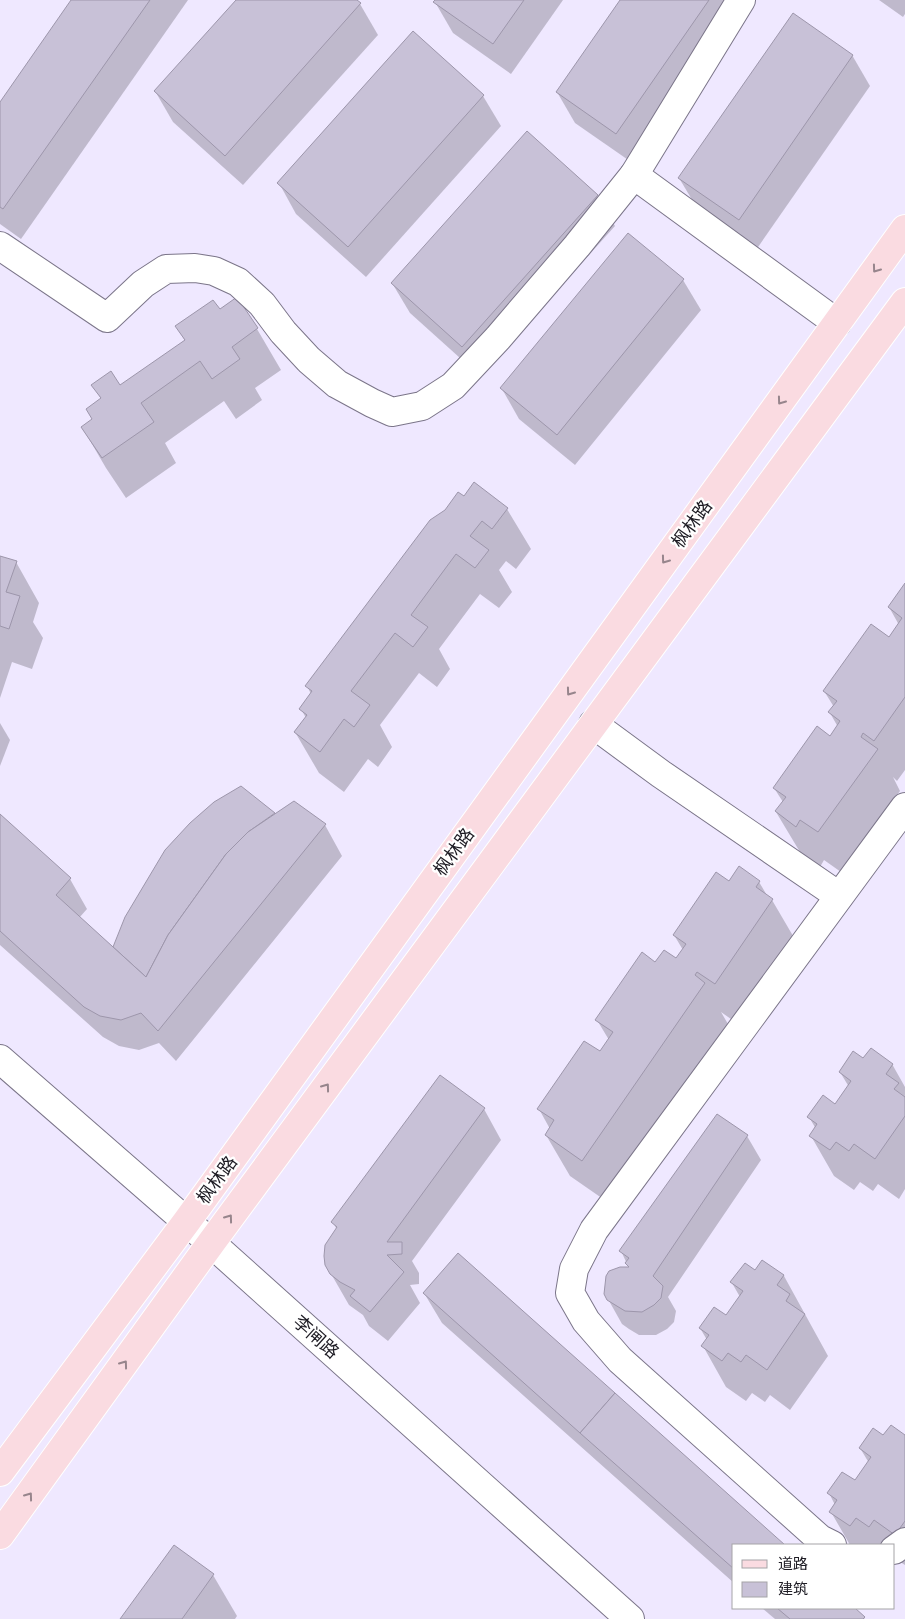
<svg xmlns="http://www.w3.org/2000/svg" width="905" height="1619" viewBox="0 0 905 1619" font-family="Signika,'Noto Sans SC',sans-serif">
<rect width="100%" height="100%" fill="#efe8ff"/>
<g fill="#0003">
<path d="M73,0H188L21,239L0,224V104Z"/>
<path d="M237,0H355L360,4L378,35L243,185L173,122L155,91Z"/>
<path d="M437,0H563L511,74L453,33L435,2Z"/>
<path d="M622,0H748L634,164L575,123L557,92Z"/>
<path d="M879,0H905V14L903,17Z"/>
<path d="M413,33L483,96L501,126L366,277L296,214L279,183Z"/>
<path d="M852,55L870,86L756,250L697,208L679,178Z"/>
<path d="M597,196L615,226L480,376L410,313L392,283Z"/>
<path d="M628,234L683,280L701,310L575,465L519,419L502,389Z"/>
<path d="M236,299L257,329L281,370L255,388L262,400L236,419L224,401L165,443L176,463L126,498L106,468L82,427L93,420L101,399L93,385L120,387L185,341L177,327L220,311Z"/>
<path d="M464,497L507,509L531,549L516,569L506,561L499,570L512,592L499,608L480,594L439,649L450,669L437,687L419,673L380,725L392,747L378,767L368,759L344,792L319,773L295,732L306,718L301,709L311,694L307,686Z"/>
<path d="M0,557L16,562L39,603L33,622L43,638L32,669L12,662L0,698Z"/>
<path d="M905,585V770L897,781L893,777L900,791L841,872L824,860L820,867L800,852L776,812L783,802L774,788L831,737L838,727L830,713L834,707L824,691L889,639L899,625L889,607Z"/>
<path d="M0,723L10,740L0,766Z"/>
<path d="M274,814L275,815L325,825L342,856L176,1061L159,1043L139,1050L119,1046L103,1037L0,945V815L70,879L87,909L79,918L117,952L126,917Z"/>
<path d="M759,882L768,897L772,900L796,941L738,1024L721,1012L728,1024L606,1201L570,1176L546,1135L550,1129L539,1109L600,1053L609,1040L597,1020L656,963L677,960L683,950L674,935L729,883Z"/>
<path d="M892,1064L905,1087V1189L899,1199L878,1184L873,1191L860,1182L854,1190L834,1176L811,1136L816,1129L809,1117L835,1106L849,1087L840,1072Z"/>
<path d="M484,1109L501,1140L412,1261L419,1273V1284L410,1285L420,1303L388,1341L369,1326L363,1315L349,1305L326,1265L337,1230L333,1222Z"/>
<path d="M747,1136L761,1160L668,1297L676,1311L674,1322L667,1329L656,1335H639L629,1329L622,1324L608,1299L629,1268L621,1251Z"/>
<path d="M458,1254L783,1545H734V1583L442,1323L424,1293Z"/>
<path d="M763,1261L784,1276L828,1356L790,1410L770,1395L765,1402L752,1393L746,1401L726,1387L703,1346L707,1340L700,1328L727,1317L740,1297L732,1283L756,1272Z"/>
<path d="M905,1436V1565L897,1560L894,1565V1545H850L831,1512L835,1505L829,1493L855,1482L869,1463L860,1448L884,1437Z"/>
<path d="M174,1547L213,1575L237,1616L235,1619H122Z"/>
<path d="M762,1608H853L865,1619H775Z"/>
</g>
<g fill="#c8c1d7" stroke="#9d96ab">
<path d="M71,0H150L3,209L0,207V102Z"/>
<path d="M236,0H357L361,3L225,156L154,91Z"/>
<path d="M435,0H524L493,44L433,2Z"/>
<path d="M620,0H709L616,134L556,92Z"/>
<path d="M793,13L853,55L739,220L678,178Z"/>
<path d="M413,31L484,95L348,247L277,183Z"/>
<path d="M527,131L598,195L462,347L391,283Z"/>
<path d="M628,233L684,279L557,435L500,388Z"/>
<path d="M237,297L258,328L232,347L240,359L212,379L200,361L141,403L154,422L102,458L81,427L92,419L86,409L101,398L91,385L111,371L120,385L185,340L175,326L213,300L220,309Z"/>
<path d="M474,482L508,508L492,529L482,521L470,536L489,550L475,568L456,554L411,615L428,627L413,647L395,633L351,691L370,705L354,727L344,719L320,752L294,732L307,715L299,709L312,691L305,686L430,520L445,510L458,492L464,496Z"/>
<path d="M0,556L17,561L6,592L20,596L9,629L0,626Z"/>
<path d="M905,583V697L874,741L863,733L861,737L878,749L818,832L800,820L796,827L775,811L786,797L773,788L817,726L830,736L840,721L828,712L837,701L823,691L871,624L889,637L902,618L888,607Z"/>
<path d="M241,786L275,813L248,832L226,854L168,935L146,977L113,947L125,917L165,850L190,823L214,802Z"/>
<path d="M294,801L326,824L158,1031L141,1013L121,1020L100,1016L84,1007L0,931V814L71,878L56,895L146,977L168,935L226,854L248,832Z"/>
<path d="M739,866L760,881L756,887L773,899L715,984L697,972L695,975L705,983L582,1161L545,1135L554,1120L537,1109L584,1041L600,1051L613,1032L595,1020L642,952L655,962L664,950L676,958L686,944L673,935L716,872L729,881Z"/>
<path d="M871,1048L893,1064L886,1074L899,1083L894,1089L905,1097V1116L875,1159L854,1144L849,1151L836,1142L830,1150L809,1136L817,1124L807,1117L823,1095L835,1104L851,1081L839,1072L853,1051L863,1058Z"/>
<path d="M440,1075L485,1108L387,1242H402V1254L387,1255L404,1272L370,1312L350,1296L355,1290L340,1282L330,1274L325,1265L324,1256L325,1245L337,1227L331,1222Z"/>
<path d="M717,1114L748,1135L653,1276L663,1286L661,1298L654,1305L642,1312L625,1311L607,1300L604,1294L606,1276L609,1271L620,1267H629L625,1263L629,1258L619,1251Z"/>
<path d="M458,1253L615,1393L580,1433L423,1293Z"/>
<path d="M762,1260L784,1275L777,1285L790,1294L786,1301L805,1314L767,1370L746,1355L741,1362L728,1353L722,1361L701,1346L709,1335L699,1328L714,1307L726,1315L743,1291L730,1282L745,1263L755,1270Z"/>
<path d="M615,1393L785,1545H734V1569L580,1433Z"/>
<path d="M891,1425L905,1435V1521L895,1535L874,1520L869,1527L856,1518L850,1526L829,1512L837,1500L827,1493L842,1472L855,1480L871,1457L859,1448L873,1428L883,1435Z"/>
<path d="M174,1545L214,1574L182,1619H120Z"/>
<path d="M777,1608H855L865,1617L863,1619H790Z"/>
</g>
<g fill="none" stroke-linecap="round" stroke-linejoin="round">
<g stroke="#7b7589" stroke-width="30">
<g id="minor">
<path d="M634,175L741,0"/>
<path d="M0,246L107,318L143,284L166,269L195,268L214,271L238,282L262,304L283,332L309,360L337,384L372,403L392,412L422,406L453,386L498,338L577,246L634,175L837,323"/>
<path d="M593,724L661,774L839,896"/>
<path d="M0,1059L211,1243L630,1619"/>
<path d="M832,1545L820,1539L620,1360L586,1321L570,1293L574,1269L594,1230L905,807"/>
<path d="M894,1550L905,1542"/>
</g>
</g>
<g stroke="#fff" stroke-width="30">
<g id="major">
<path d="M0,1472L187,1221L905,229"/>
<path d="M0,1535L211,1243L905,302"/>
</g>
</g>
<use href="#minor" stroke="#fff" stroke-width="28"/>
<use href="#major" stroke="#fadbe1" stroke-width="28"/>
</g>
<defs><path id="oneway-chevron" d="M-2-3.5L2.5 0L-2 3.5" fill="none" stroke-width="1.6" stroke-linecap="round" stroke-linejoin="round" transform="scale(1.25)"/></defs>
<g stroke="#97858c">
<use href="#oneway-chevron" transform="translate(876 269) rotate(126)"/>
<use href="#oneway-chevron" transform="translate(781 401) rotate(126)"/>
<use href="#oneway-chevron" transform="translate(665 560) rotate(126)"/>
<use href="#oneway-chevron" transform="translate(570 692) rotate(126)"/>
<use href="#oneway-chevron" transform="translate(326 1087) rotate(-54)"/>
<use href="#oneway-chevron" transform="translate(229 1218) rotate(-54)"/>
<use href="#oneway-chevron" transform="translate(124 1364) rotate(-54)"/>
<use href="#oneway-chevron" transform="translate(29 1496) rotate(-54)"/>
</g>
<g text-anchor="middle" stroke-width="4.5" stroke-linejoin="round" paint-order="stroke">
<g font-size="18" fill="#1d1b23" stroke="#fff">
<text transform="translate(692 524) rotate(-54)" y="6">枫林路</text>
<text transform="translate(454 852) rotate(-54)" y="6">枫林路</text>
<text transform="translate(217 1180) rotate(-54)" y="6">枫林路</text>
<text transform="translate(316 1337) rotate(42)" y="6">李闸路</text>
</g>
</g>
<rect x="732" y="1544" width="162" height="65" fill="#ffffff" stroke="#a5a4a7"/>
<rect x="742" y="1560" width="25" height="8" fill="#fadbe1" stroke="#a5a4a7"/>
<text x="778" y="1569" font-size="15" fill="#1d1b23">道路</text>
<rect x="742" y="1582" width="25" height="15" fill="#c8c1d7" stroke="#a5a4a7"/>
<text x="778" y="1594" font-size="15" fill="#1d1b23">建筑</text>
</svg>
